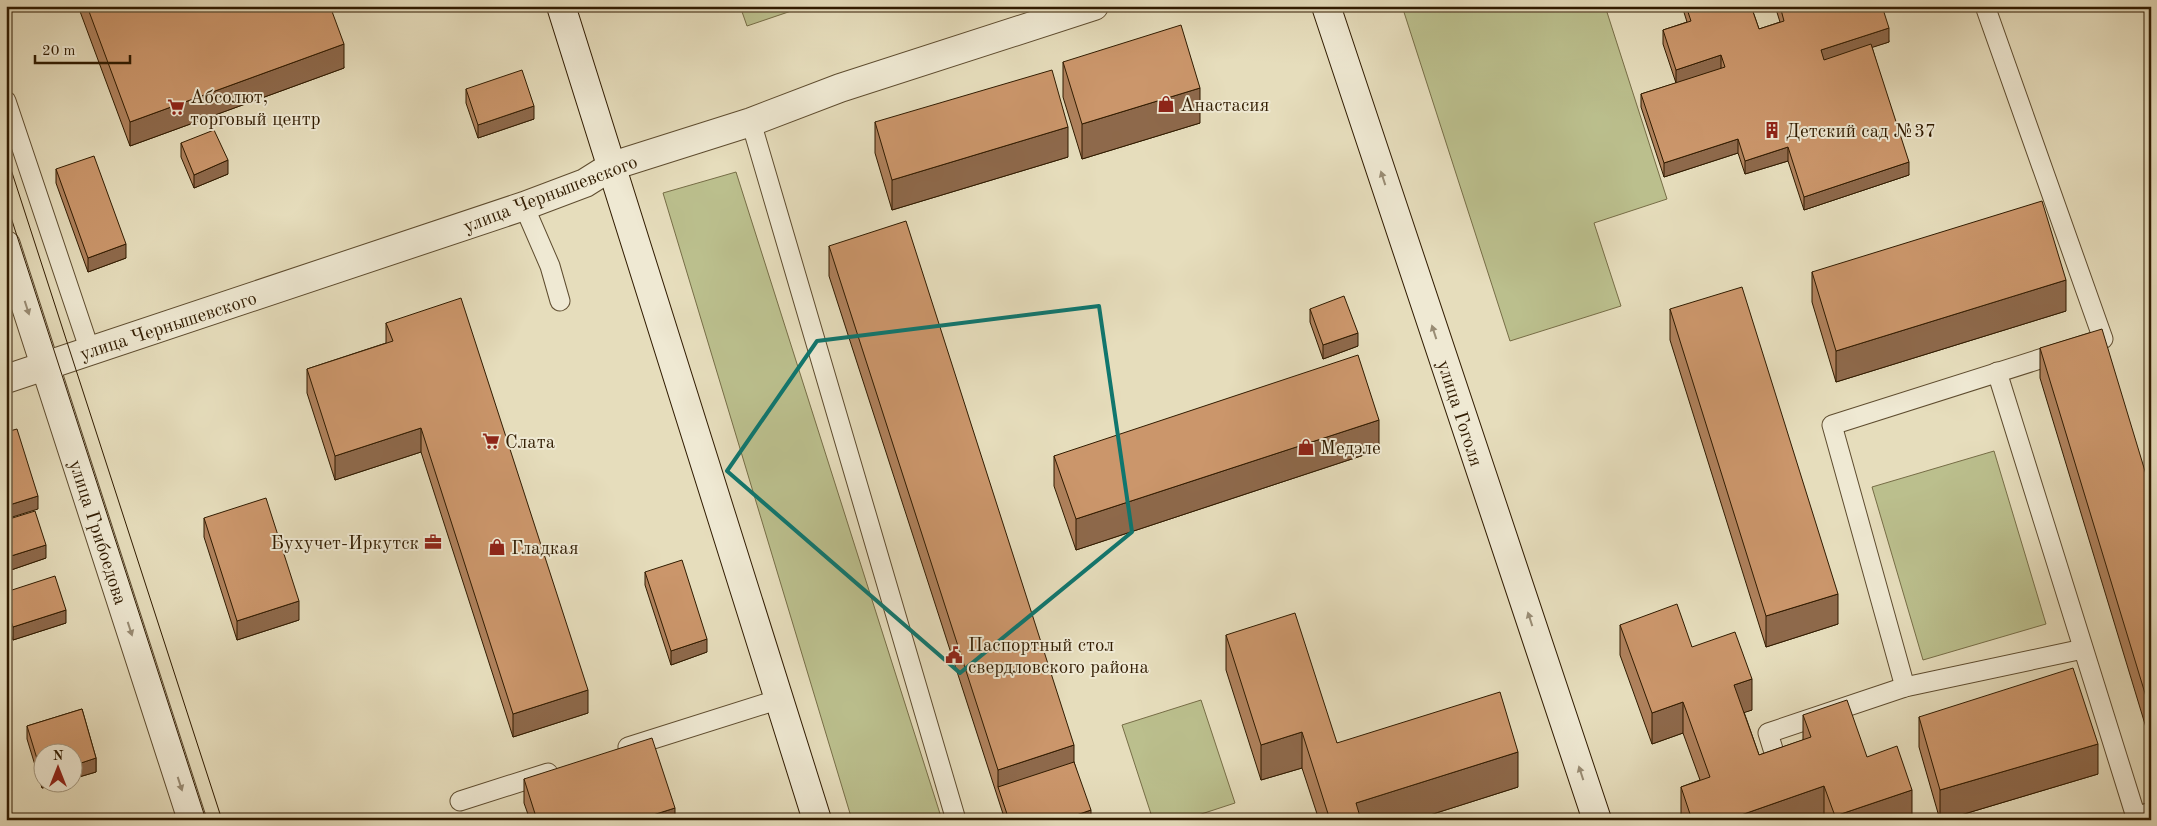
<svg xmlns="http://www.w3.org/2000/svg" width="2157" height="826" viewBox="0 0 2157 826" font-family="'Old Standard TT',serif">
<rect width="100%" height="100%" fill="#e6ddbc"/>
<filter id="stains"><feTurbulence type="fractalNoise" baseFrequency=".004" numOctaves="4"/><feColorMatrix values="0 0 0 0 .2 0 0 0 0 .09 0 0 0 0 .02 0 0 0 .5 -.17"/></filter>
<radialGradient id="worn" r=".72"><stop offset=".6" stop-color="#630" stop-opacity="0"/><stop offset="1" stop-color="#630" stop-opacity=".3"/></radialGradient>
<g fill="#bbbf8d" stroke="#766d46">
<path d="M740,6H806L747,26Z"/>
<path d="M1402,6H1605L1667,199L1594,223L1621,306L1510,341Z"/>
<path d="M736,172L942,820H852L663,193Z"/>
<path d="M1994,451L2046,624L1923,660L1872,487Z"/>
<path d="M1201,700L1235,803L1183,820H1153L1122,725Z"/>
</g>
<g fill="none" stroke-linecap="round" stroke-linejoin="round">
<g stroke="#5e4c2f" stroke-width="21">
<g id="service">
<path d="M6,101L90,351"/>
<path d="M751,122L956,820"/>
<path d="M524,206L550,266L560,301"/>
<path d="M1997,372L2136,817L2151,812"/>
<path d="M1905,687L1832,425L2103,339L1985,6"/>
<path d="M628,747L780,699"/>
<path d="M460,801L548,773"/>
<path d="M1795,820L1768,733L1905,687L2083,649"/>
</g>
</g>
<g stroke="#5e4c2f" stroke-width="30">
<g id="minor">
<path d="M6,245L192,820"/>
<path d="M6,379L524,206L585,183L612,166L751,122L840,88L1094,6"/>
</g>
</g>
<g stroke="#301b00" stroke-width="30">
<g id="secondary">
<path d="M561,6L817,820"/>
<path d="M1326,6L1597,820"/>
</g>
</g>
<use href="#service" stroke="#efe9d3" stroke-width="19"/>
<use href="#minor" stroke="#efe9d3" stroke-width="28"/>
<use href="#secondary" stroke="#efe9d3" stroke-width="28"/>
<g stroke="#301b00" stroke-width="1">
<path d="M6,154L222,820"/>
<path d="M6,202L206,820"/>
</g>
</g>
<g fill="#af815c" stroke="#301b00">
<path d="M78,6H330L344,68L130,146Z"/>
<path d="M1682,6H1751L1759,29L1780,22L1775,6H1882L1889,42L1872,47L1909,175L1804,210L1788,161L1745,174L1738,153L1664,177L1641,107V94L1676,83L1663,44V30L1687,22Z"/>
<path d="M1063,62L1200,123L1082,159L1063,97Z"/>
<path d="M466,89L534,119L478,138L466,103Z"/>
<path d="M875,122L1068,157L892,210L875,153Z"/>
<path d="M181,143L228,174L194,188L181,157Z"/>
<path d="M56,169L126,258L88,272L56,183Z"/>
<path d="M829,246L1074,762L1091,820H1005L829,276Z"/>
<path d="M1812,272L2066,311L1836,382L1812,302Z"/>
<path d="M1310,309L1358,346L1323,359L1310,322Z"/>
<path d="M1670,309L1838,624L1766,647L1670,340Z"/>
<path d="M386,323L588,713L513,737L421,452L335,480L307,393V369L386,343Z"/>
<path d="M2040,348L2151,491V744L2040,378Z"/>
<path d="M1379,450L1076,550L1054,486V456Z"/>
<path d="M204,518L299,620L237,640L204,537Z"/>
<path d="M6,520L46,558L11,570L6,556Z"/>
<path d="M645,572L707,652L671,665L645,585Z"/>
<path d="M6,592L66,623L13,640L6,619Z"/>
<path d="M1620,625L1692,647L1752,710L1744,712L1759,755L1803,740V715L1867,757L1912,820H1826L1824,816L1814,820H1681V787L1700,780L1683,733L1652,744L1620,655Z"/>
<path d="M1226,635L1337,743L1518,787L1414,820H1319L1302,768L1261,780L1226,670Z"/>
<path d="M82,709L96,758V772L72,779V754H42V784H58L42,788L27,739V726Z"/>
<path d="M1919,717L2098,774L1944,820H1940L1919,747Z"/>
<path d="M524,779L675,820H530L524,803Z"/>
</g>
<g fill="#8e694b" stroke="#301b00">
<path d="M1889,28V42L1821,64V50Z"/>
<path d="M344,44V68L130,146V122Z"/>
<path d="M1721,55V69L1676,84V70Z"/>
<path d="M1200,88V123L1082,159V124Z"/>
<path d="M534,106V119L478,138V125Z"/>
<path d="M1068,127V157L892,210V180Z"/>
<path d="M1738,139V153L1664,177V163Z"/>
<path d="M1788,147V161L1745,174V161Z"/>
<path d="M228,160V174L194,188V175Z"/>
<path d="M1909,162V175L1804,210V197Z"/>
<path d="M126,244V258L88,272V258Z"/>
<path d="M2066,280V311L1836,382V351Z"/>
<path d="M1358,333V346L1323,359V345Z"/>
<path d="M1379,420V450L1076,550V519Z"/>
<path d="M421,428V452L335,480V456Z"/>
<path d="M38,496V509L6,519V506Z"/>
<path d="M46,545V558L11,570V556Z"/>
<path d="M1838,594V624L1766,647V616Z"/>
<path d="M299,601V620L237,640V621Z"/>
<path d="M66,610V623L13,640V627Z"/>
<path d="M707,639V652L671,665V651Z"/>
<path d="M1752,679V710L1734,716V685Z"/>
<path d="M588,690V713L513,737V714Z"/>
<path d="M1683,702V733L1652,744V713Z"/>
<path d="M1302,732V768L1261,780V745Z"/>
<path d="M2098,744V774L1944,820H1940V790Z"/>
<path d="M1074,745V775L998,787V770Z"/>
<path d="M1518,752V787L1414,820H1356V803Z"/>
<path d="M96,758V772L72,779V766Z"/>
<path d="M42,775V784H58L42,788Z"/>
<path d="M1824,786V816L1814,820H1741V815Z"/>
<path d="M1912,790V820H1835V816Z"/>
<path d="M675,808V820H637Z"/>
<path d="M1091,810V820H1062Z"/>
</g>
<g fill="#cb966b" stroke="#301b00">
<path d="M87,6H330L344,44L130,122Z"/>
<path d="M1686,6H1751L1759,29L1784,21L1780,6H1882L1889,28L1821,50L1824,60L1871,44L1909,162L1804,197L1788,147L1745,161L1738,139L1664,163L1641,94L1725,67L1721,55L1676,70L1663,30L1691,21Z"/>
<path d="M1181,25L1200,88L1082,124L1063,62Z"/>
<path d="M522,70L534,106L478,125L466,89Z"/>
<path d="M1052,70L1068,127L892,180L875,122Z"/>
<path d="M214,130L228,160L194,175L181,143Z"/>
<path d="M94,156L126,244L88,258L56,169Z"/>
<path d="M2042,201L2066,280L1836,351L1812,272Z"/>
<path d="M906,221L1074,745L998,770L829,246Z"/>
<path d="M1742,287L1838,594L1766,616L1670,309Z"/>
<path d="M1344,296L1358,333L1323,345L1310,309Z"/>
<path d="M461,298L588,690L513,714L421,428L335,456L307,369L393,341L386,323Z"/>
<path d="M2102,329L2151,491V713L2040,348Z"/>
<path d="M1358,355L1379,420L1076,519L1054,456Z"/>
<path d="M17,429L38,496L6,506V432Z"/>
<path d="M266,498L299,601L237,621L204,518Z"/>
<path d="M35,511L46,545L11,556L6,542V520Z"/>
<path d="M682,560L707,639L671,651L645,572Z"/>
<path d="M55,576L66,610L13,627L6,606V592Z"/>
<path d="M1677,604L1692,647L1735,632L1752,679L1734,685L1759,755L1811,737L1803,715L1847,700L1867,757L1897,746L1912,790L1835,816L1824,786L1741,815L1743,820H1692L1681,787L1710,777L1683,702L1652,713L1620,625Z"/>
<path d="M1295,613L1337,743L1500,692L1518,752L1356,803L1361,820H1330L1302,732L1261,745L1226,635Z"/>
<path d="M2073,668L2098,744L1940,790L1919,717Z"/>
<path d="M82,709L96,758L72,766V754H42V775L27,726Z"/>
<path d="M652,738L675,808L637,820H537L524,779Z"/>
<path d="M1074,762L1091,810L1062,820H1009L998,787Z"/>
</g>
<defs><path id="oneway-solid" d="M-6-.8H1V-3.2L6.5 0L1 3.2V.8H-6Z" transform="scale(1.25)"/></defs>
<g fill="#998c74">
<use href="#oneway-solid" transform="translate(1383 178) rotate(-108)"/>
<use href="#oneway-solid" transform="translate(27 308) rotate(72)"/>
<use href="#oneway-solid" transform="translate(1434 332) rotate(-108)"/>
<use href="#oneway-solid" transform="translate(1530 619) rotate(-108)"/>
<use href="#oneway-solid" transform="translate(130 629) rotate(72)"/>
<use href="#oneway-solid" transform="translate(1581 773) rotate(-108)"/>
<use href="#oneway-solid" transform="translate(180 784) rotate(72)"/>
</g>
<path fill="none" stroke="#0f766e" stroke-width="4" stroke-linejoin="round" d="M1099,306L1132,532L960,673L727,471L817,341Z"/>
<defs>
<g id="shop-bare" transform="scale(1.35)"><path d="M-5-2.5h2.3a2.7 3.5 0 0 1 5.4 0H5L5.5 6h-11ZM-1.5-2.5h3a1.5 2.3 0 0 0-3 0Z" fill="#8f2418" stroke="#efe9d3" stroke-width="2.5" paint-order="stroke"/></g>
<g id="supermarket-bare" transform="scale(1.35)"><path d="M-6-5.5h2.5l.6 2H6L4.5 2H-2.5L-4.4-4H-6ZM-1.5 3.2a1.3 1.3 0 1 0 .1 0ZM3 3.2a1.3 1.3 0 1 0 .1 0Z" fill="#8f2418" stroke="#efe9d3" stroke-width="2.5" paint-order="stroke"/></g>
<g id="building-bare" transform="scale(1.35)"><path d="M-4-6H4V6H1V3H-1V6H-4ZM-2.5-4.3h1.7v1.8h-1.7ZM.8-4.3h1.7v1.8H.8ZM-2.5-1h1.7V.8h-1.7ZM.8-1h1.7V.8H.8Z" fill="#8f2418" stroke="#efe9d3" stroke-width="2.5" paint-order="stroke"/></g>
<g id="office-bare" transform="scale(1.35)"><path d="M-6-3h4V-5.5h4V-3h4V5H-6ZM-1-4.5V-3h2v-1.5ZM-6 0V1H6V0Z" fill="#8f2418" stroke="#efe9d3" stroke-width="2.5" paint-order="stroke"/></g>
<g id="civic-bare" transform="scale(1.35)"><path d="M-.6-6.5H3V-4.5H.6V-3L4-1V1h2V6H-6V1h2V-1L-.6-3ZM-1.2 2.5V6h2.4V2.5Z" fill="#8f2418" stroke="#efe9d3" stroke-width="2.5" paint-order="stroke"/></g>
</defs>
<g fill-rule="evenodd">
<use href="#shop-bare" x="1166" y="104"/>
<use href="#supermarket-bare" x="176" y="107"/>
<use href="#building-bare" x="1772" y="130"/>
<use href="#supermarket-bare" x="491" y="441"/>
<use href="#shop-bare" x="1306" y="447"/>
<use href="#office-bare" x="433" y="542"/>
<use href="#shop-bare" x="497" y="547"/>
<use href="#civic-bare" x="954" y="655"/>
</g>
<g text-anchor="middle" stroke-width="4" stroke-linejoin="round" paint-order="stroke">
<g font-size="19" fill="#301b00" stroke="#efe9d3" text-anchor="start">
<text x="190" y="103">Абсолют,<tspan x="190" dy="22">торговый центр</tspan></text>
<text x="1180" y="111">Анастасия</text>
<text x="1786" y="137">Детский сад №37</text>
<text x="505" y="448">Слата</text>
<text x="1320" y="454">Медэле</text>
<text x="419" y="549" text-anchor="end">Бухучет-Иркутск</text>
<text x="511" y="554">Гладкая</text>
<text x="968" y="651">Паспортный стол<tspan x="968" dy="22">свердловского района</tspan></text>
</g>
<g font-size="19" fill="#301b00" stroke="#efe9d3">
<text transform="translate(550 193) rotate(-21)" y="7">улица Чернышевского</text>
<text transform="translate(168 325) rotate(-18)" y="7">улица Чернышевского</text>
<text transform="translate(1461 413) rotate(72)" y="7">улица Гоголя</text>
<text transform="translate(99 532) rotate(72)" y="7">улица Грибоедова</text>
</g>
</g>
<rect width="2157" height="826" fill="none" stroke="#e6ddbc" stroke-width="25"/>
<rect x="8" y="8" width="2142" height="811" fill="none" stroke="#301b00" stroke-width="2.5"/>
<rect x="12" y="12" width="2132" height="801" fill="none" stroke="#301b00"/>
<g transform="translate(58 768)"><circle r="24" fill="#efe9d3" stroke="#a3977f"/>
<path d="M0-4L9 19L0 12L-9 19Z" fill="#8f2418"/>
<text y="-8" font-size="14" font-weight="bold" text-anchor="middle" fill="#301b00">N</text>
</g>
<path d="M35 55v8h95v-8" fill="none" stroke="#301b00" stroke-width="2.5"/>
<text x="42" y="55" font-size="15" fill="#301b00" stroke="#efe9d3" stroke-width="4" paint-order="stroke">20 m</text>
<rect width="100%" height="100%" filter="url(#stains)"/>
<rect width="100%" height="100%" fill="url(#worn)"/>
</svg>
